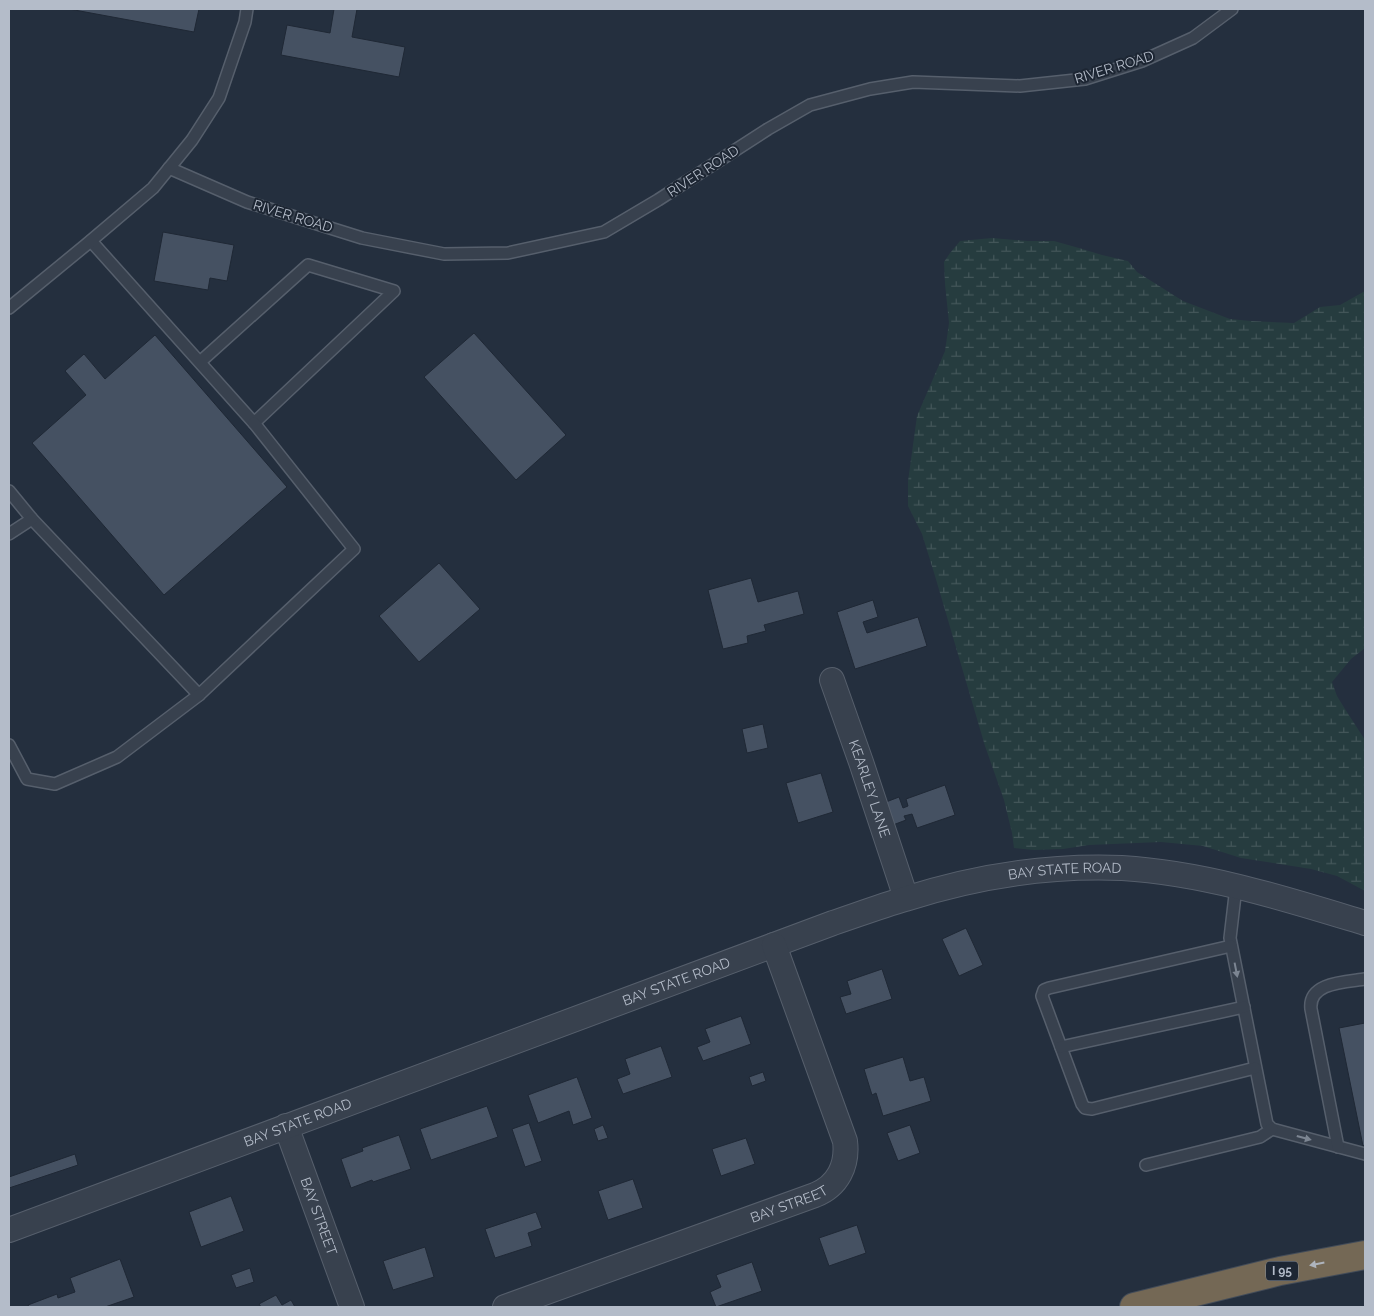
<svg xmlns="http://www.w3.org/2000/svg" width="1374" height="1316" viewBox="0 0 1374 1316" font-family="Raleway,sans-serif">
<defs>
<pattern id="wetland-marsh" width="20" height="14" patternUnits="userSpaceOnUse" patternTransform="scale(1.25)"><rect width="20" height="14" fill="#263c3f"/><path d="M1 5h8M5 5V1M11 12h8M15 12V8" fill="none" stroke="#435659"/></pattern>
</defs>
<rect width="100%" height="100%" fill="#242f3e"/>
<path fill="url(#wetland-marsh)" d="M992,238L1028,241H1054L1079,248L1102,255L1128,261L1137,272L1183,301L1230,319L1251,321L1294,323L1320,307L1340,305L1365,291V648L1351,659L1332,682L1337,696L1345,709L1365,740V891L1337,876L1311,869L1241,858L1203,846L1161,842L1089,845L1063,849L1034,850L1014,848L1012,833L1004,800L985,746L935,576L922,534L908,506V481L917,416L945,351L949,323L945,284L944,262L950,253L960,241Z"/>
<g fill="#455162" stroke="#1f2835">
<path d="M69,9H199L194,32Z"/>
<path d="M334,9H357L352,37L405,47L399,77L281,55L287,25L330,33Z"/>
<path d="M163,232L234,245L227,281L210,278L208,290L154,281Z"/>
<path d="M474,333L566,435L516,480L424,377Z"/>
<path d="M155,335L287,487L164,595L32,443L86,395L65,371L84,354L105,379Z"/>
<path d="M439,563L480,609L419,662L379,616Z"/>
<path d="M751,578L758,602L798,591L804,614L764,625L766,631L747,636L748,643L723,649L708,590Z"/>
<path d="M873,600L878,617L863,622L867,633L918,617L927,646L855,669L837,612Z"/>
<path d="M763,724L768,748L747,753L742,729Z"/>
<path d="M821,773L833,812L798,823L786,783Z"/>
<path d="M945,785L955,815L917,828L912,814L904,816L906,820L893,825L886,802L899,797L903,808L908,806L906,799Z"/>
<path d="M966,928L983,965L959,976L942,939Z"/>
<path d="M882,969L892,999L846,1014L840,997L851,994L847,981Z"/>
<path d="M741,1016L751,1044L703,1061L697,1047L710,1042L705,1029Z"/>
<path d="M1365,1023V1145L1363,1146L1339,1028Z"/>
<path d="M661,1046L672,1077L623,1094L617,1079L630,1074L625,1059Z"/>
<path d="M903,1057L910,1081L924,1077L931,1101L883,1116L876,1093L872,1095L864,1069Z"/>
<path d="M763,1072L766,1081L752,1086L749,1077Z"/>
<path d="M577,1077L592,1118L573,1125L569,1111L538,1123L528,1095Z"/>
<path d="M487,1106L498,1137L431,1160L420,1129Z"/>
<path d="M529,1123L542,1161L525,1167L512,1129Z"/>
<path d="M603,1125L608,1138L598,1141L594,1129Z"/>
<path d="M910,1125L920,1153L898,1161L887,1133Z"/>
<path d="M399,1135L411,1169L373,1182L372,1180L351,1188L341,1159L363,1151L362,1148Z"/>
<path d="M746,1138L755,1164L721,1176L712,1149Z"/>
<path d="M75,1154L78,1165L9,1188V1177Z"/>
<path d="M633,1179L643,1208L608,1220L598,1191Z"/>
<path d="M231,1196L244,1231L201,1247L189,1212Z"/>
<path d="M536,1212L542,1228L528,1233L532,1246L495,1258L485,1229Z"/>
<path d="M857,1225L866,1253L829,1266L819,1238Z"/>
<path d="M425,1247L434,1277L393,1290L383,1261Z"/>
<path d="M120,1259L134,1297L105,1307H29L28,1305L57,1294L58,1298L75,1292L70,1278Z"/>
<path d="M752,1262L762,1291L716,1307L710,1292L721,1287L716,1275Z"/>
<path d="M250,1268L254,1282L236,1288L231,1275Z"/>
<path d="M276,1295L282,1305L291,1300L295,1307H261L259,1304Z"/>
</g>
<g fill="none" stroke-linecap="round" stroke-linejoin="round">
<g stroke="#565f6c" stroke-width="14">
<g id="lane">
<path d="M169,168L247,202L362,238L444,254L508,253L604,232L658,200L768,129L810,105L870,89L913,82L1020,86L1085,79L1142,61L1193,38L1232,9"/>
<path d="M91,241L254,423L394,291L308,265L200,362"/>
<path d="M9,308L87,244L153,188L192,140L219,98L245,22L247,9"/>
<path d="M9,491L32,519L199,695L354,549L254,423"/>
<path d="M9,534L32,519"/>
<path d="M9,745L27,779L55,784L117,757L199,695"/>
<path d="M1236,887L1230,938L1267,1124L1272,1129L1365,1154"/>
<path d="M1231,946L1049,988L1044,990L1042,996L1082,1104L1085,1108L1092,1109L1255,1068"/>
<path d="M1061,1047L1244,1007"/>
<path d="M1338,1147L1311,1009C1308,982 1346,982 1365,979"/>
<path d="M1146,1165L1260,1137L1272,1129"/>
</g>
</g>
<g stroke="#565f6c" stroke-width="26">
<g id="street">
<path id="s1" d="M832,680L861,762L906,898"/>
<path id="s2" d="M286,1126L352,1307"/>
<path id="s3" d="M9,1230L833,923C857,915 881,906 905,899C974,877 1049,865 1122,868C1205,873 1286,899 1365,923"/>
<path id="s4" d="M505,1307L815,1195C838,1186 848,1165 845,1141L774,945"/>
</g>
</g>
<g stroke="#434c59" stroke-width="30">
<path id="highway" d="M1134,1307L1280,1271L1365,1255"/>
</g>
<use href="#lane" stroke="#38414e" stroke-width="11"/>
<use href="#street" stroke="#38414e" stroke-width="24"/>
<use href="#highway" stroke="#746855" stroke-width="28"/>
</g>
<defs><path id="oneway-solid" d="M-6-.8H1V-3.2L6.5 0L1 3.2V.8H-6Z" transform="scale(1.25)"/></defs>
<g fill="#7c8592">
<use href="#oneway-solid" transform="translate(1236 970) rotate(79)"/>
<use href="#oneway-solid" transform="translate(1304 1138) rotate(15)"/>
</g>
<use fill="#aeb4bd" href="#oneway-solid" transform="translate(1317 1264) rotate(169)"/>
<g text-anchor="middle" stroke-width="4" stroke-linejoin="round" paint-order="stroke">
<rect fill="#1d2633" stroke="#878f9c" stroke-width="1" x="1266" y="1261.5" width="32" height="19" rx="4"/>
<g font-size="12" font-weight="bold" fill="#b4bcc9">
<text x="1282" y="1275">I 95</text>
</g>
<g font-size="14" fill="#b4bcc9" stroke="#1d2633">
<text transform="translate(1114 67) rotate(-17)" y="5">RIVER ROAD</text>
<text transform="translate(703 171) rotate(-33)" y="5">RIVER ROAD</text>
<text transform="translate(293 216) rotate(17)" y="5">RIVER ROAD</text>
<text dy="5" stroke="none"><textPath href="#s1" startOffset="115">KEARLEY LANE</textPath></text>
<text dy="5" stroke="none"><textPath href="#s3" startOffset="1118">BAY STATE ROAD</textPath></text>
<text dy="5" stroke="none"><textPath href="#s3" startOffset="712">BAY STATE ROAD</textPath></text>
<text dy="5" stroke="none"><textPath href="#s3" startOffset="308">BAY STATE ROAD</textPath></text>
<text dy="5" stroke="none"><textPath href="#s4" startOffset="302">BAY STREET</textPath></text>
<text dy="5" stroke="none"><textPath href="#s2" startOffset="96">BAY STREET</textPath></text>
</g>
</g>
<rect width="1374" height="1316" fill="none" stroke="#b4bcc9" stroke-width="20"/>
</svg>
